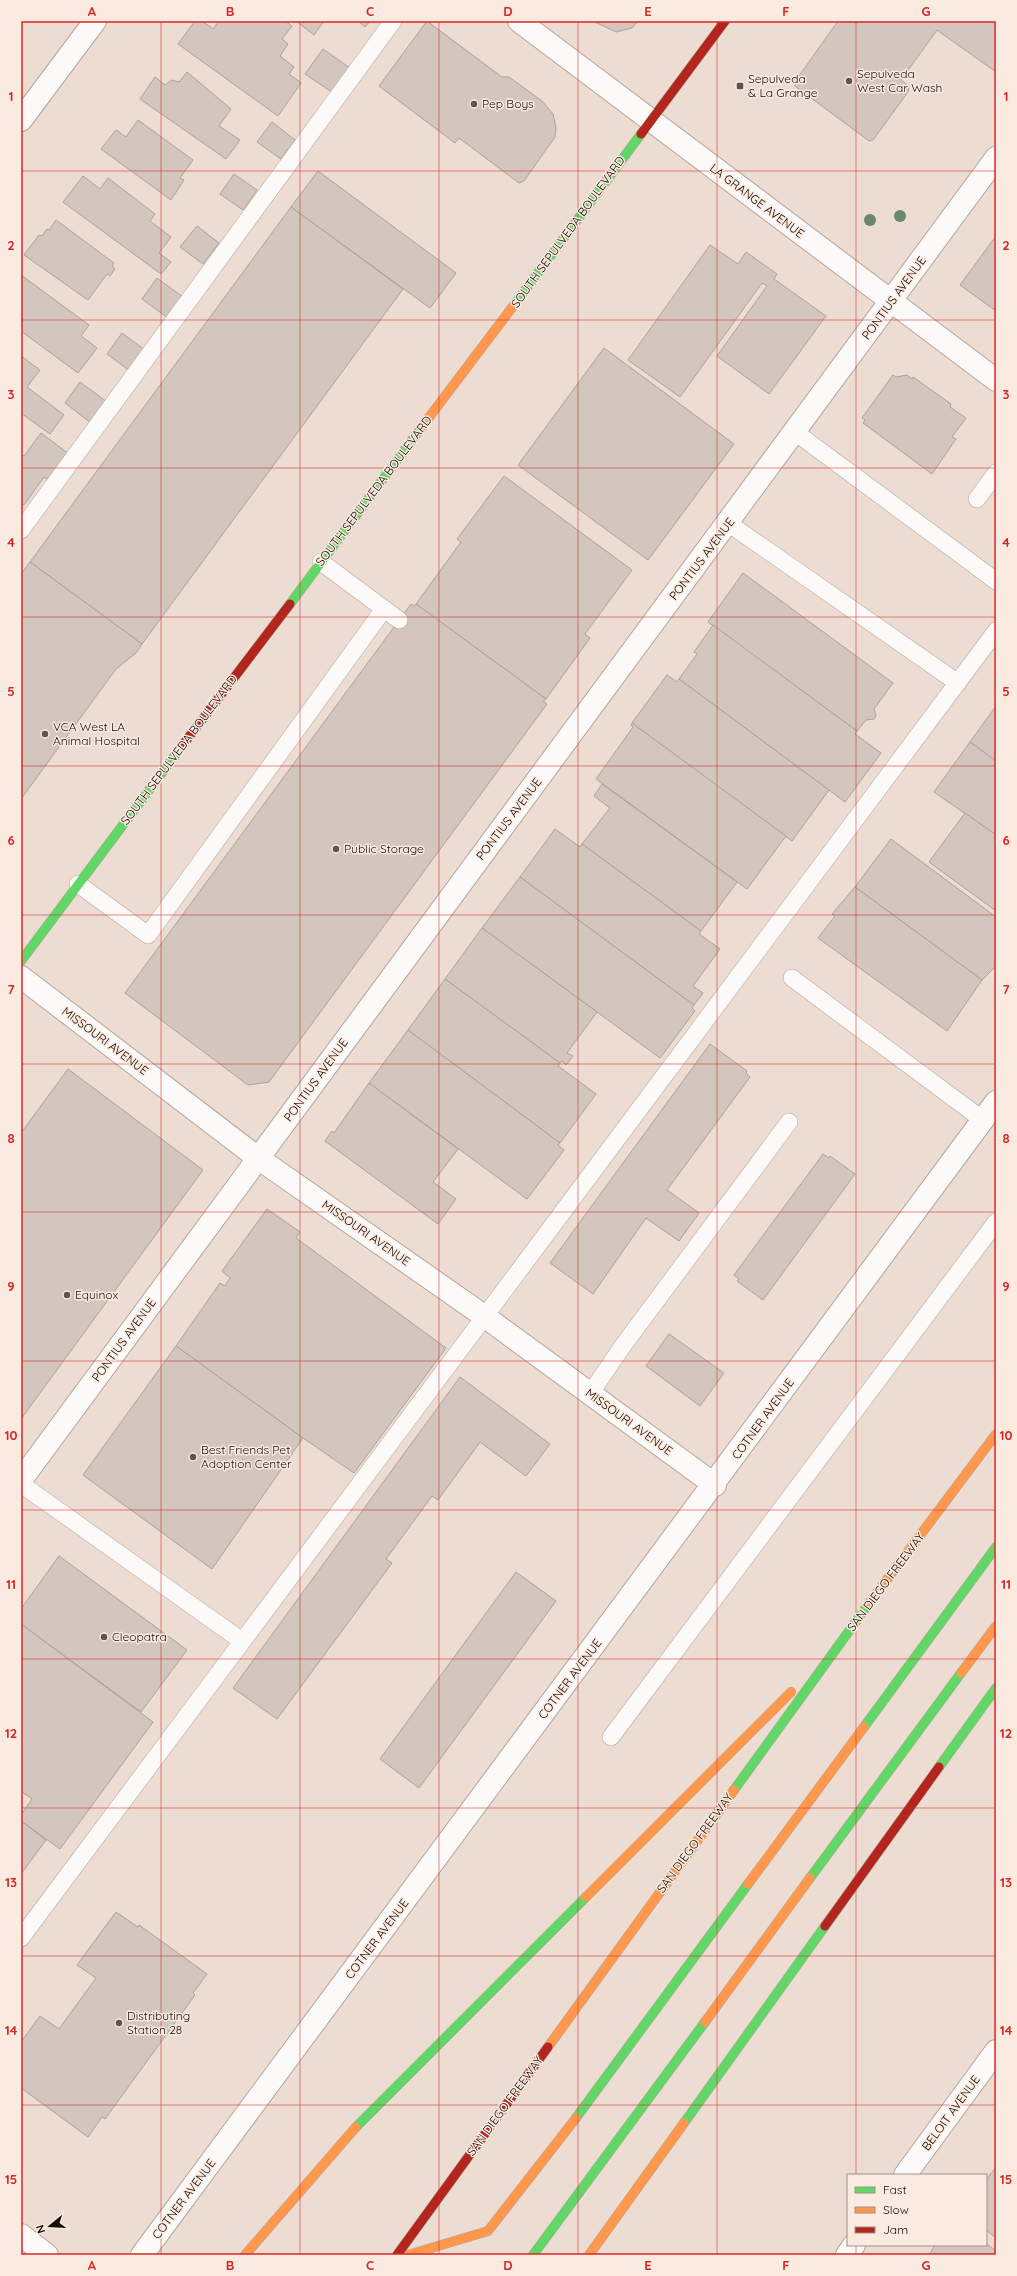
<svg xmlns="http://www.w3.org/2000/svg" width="1017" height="2276" viewBox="0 0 1017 2276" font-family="Quicksand,sans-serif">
<rect width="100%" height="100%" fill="#ecdcd2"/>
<g fill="#d2c6be" stroke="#ada299">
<path d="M195,21H202L213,29L219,21H285L292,26L282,39L288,44L280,56L294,67L289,74L301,83L278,116L178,44Z"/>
<path d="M296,21H324L314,35Z"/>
<path d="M358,21H370L365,27Z"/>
<path d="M427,21L502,77H509L542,101L553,114L556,128L555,137L524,181L519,183L459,138L455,143L379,86Z"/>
<path d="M593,21H638L632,28L616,32Z"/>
<path d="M838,21H996V72L937,30L901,80L909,86L908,92L873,140L869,141L795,86L794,83Z"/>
<path d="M323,49L350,68L333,93L305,74Z"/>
<path d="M187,72L231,109L219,126L240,140L226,159L140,99L155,77L165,85L172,80L179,82Z"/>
<path d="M138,120L193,160L180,178L184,180L171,200L101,149L116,130L126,137Z"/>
<path d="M272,122L295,140L281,159L257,142Z"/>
<path d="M318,171L456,273L430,308L291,207Z"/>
<path d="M234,174L257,190L243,210L220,194Z"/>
<path d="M83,176L100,189L108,178L155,214L150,221L171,237L159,253L171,262L161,274L63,202Z"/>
<path d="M291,207L403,289L142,644L30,562Z"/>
<path d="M56,220L114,263L112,266L115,269L110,276L107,274L88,300L24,255L39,235L42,236L47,229L49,230Z"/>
<path d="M197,226L219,243L203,264L180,247Z"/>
<path d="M996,236V311L960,285Z"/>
<path d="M710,245L738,264L746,252L777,274L774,279L826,316L769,394L717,356L767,286L762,283L680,397L628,360Z"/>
<path d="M21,275L89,325L81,336L97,348L78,373L21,331Z"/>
<path d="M157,278L183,297L168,318L142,299Z"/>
<path d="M122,333L145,350L130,371L107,354Z"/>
<path d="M604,348L734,444L648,560L518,465Z"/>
<path d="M21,356L40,370L27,387L64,415L50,434L21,413Z"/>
<path d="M893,375L896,377L907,375L912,379L913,377L951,404L950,407L966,418L952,437L956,439L932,474L863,423L865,420L862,418Z"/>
<path d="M80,382L107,402L91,423L65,403Z"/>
<path d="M41,433L69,454L49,481L44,477L24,505L21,503V455L24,456Z"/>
<path d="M504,476L632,570L585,634L590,638L546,699L416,604L461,542L457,539Z"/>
<path d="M30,562L142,644L136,653L116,669L21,799V574Z"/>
<path d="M743,573L893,683L874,709L876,716L874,719L866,720L857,731L708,622Z"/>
<path d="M411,604L414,606L416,604L546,699L543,701L547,704L269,1082L248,1085L125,993Z"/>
<path d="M713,625L857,731L855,734L881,753L845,802L679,679L697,654L694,652Z"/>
<path d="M667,675L677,682L679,679L829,790L792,841L632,723Z"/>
<path d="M996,706V761L970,742Z"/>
<path d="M632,723L786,836L747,889L596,779L633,727L631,725Z"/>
<path d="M970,742L996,761V835L934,792Z"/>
<path d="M602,784L737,882L701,931L582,844L610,808L594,796Z"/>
<path d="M965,813L996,835V911L929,862Z"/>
<path d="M555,829L580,847L582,844L701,931L699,934L720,949L693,986L703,993L694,1005L520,877Z"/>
<path d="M891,839L996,917V966L982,980L855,887Z"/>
<path d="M520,877L694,1005L692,1008L695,1011L660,1058L482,928Z"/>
<path d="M855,887L982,980L947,1031L818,938L835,916L832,914Z"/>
<path d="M482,928L597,1012L567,1053L573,1056L566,1065L562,1061L560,1063L445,979Z"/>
<path d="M445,979L560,1063L558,1066L596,1094L560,1143L408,1030Z"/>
<path d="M408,1030L560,1143L558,1145L564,1150L527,1199L369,1083Z"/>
<path d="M710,1044L747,1071L746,1073L750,1077L667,1190L699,1213L679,1241L646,1218L593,1294L550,1263Z"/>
<path d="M68,1069L203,1170L21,1419V1133Z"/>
<path d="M369,1083L458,1149L433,1182L456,1199L438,1224L325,1141L332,1131L334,1133Z"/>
<path d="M823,1154L829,1158L830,1156L855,1174L763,1300L737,1281L739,1279L734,1275Z"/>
<path d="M267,1209L300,1232L296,1238L446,1348L354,1473L303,1438L176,1346L220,1283L225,1286L230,1278L222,1271Z"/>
<path d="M669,1334L724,1373L700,1406L646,1366Z"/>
<path d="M176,1346L303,1438L212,1569L83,1475Z"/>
<path d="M460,1377L550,1444L526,1476L480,1442L438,1500L432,1496L386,1559L392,1563L277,1719L233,1688Z"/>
<path d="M59,1556L187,1650L141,1712L21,1624V1609Z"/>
<path d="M516,1572L556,1601L419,1788L380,1759Z"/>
<path d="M21,1624L153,1722L60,1849L21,1821V1815L32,1799L21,1791Z"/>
<path d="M21,1821L46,1840L21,1874Z"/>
<path d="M116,1912L138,1927L139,1925L207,1974L193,1993L195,1995L105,2119L102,2117L88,2137L21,2088V2042L40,2016L59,2029L96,1978L77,1965Z"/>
<path d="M996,2167V2238L986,2230V2180Z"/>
<path d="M986,2243L996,2251V2255H929L935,2245H986Z"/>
</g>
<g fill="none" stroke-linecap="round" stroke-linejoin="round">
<g stroke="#b2a69e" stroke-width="18">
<g id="lane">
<path d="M795,432L996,581"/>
<path d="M977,499L996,473"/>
<path d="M728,523L958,683"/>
<path d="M21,530L393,21"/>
<path d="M321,562L399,620"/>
<path d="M78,884L148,935L384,609"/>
<path d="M792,978L983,1120"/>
<path d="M590,1394L622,1347L789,1122"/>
<path d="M21,1484L242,1641"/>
<path d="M611,1737L996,1222"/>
<path d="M21,1938L996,631"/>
</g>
</g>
<g stroke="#b2a69e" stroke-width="24">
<g id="street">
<path d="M519,21L996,380"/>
<path d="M21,120L95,21"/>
<path d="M21,977L258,1158L484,1316L715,1485"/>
<path d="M21,1480L996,158"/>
<path d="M905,2175L996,2051"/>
<path d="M21,2235L47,2255"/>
<path d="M142,2255L996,1102"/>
<path d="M847,2255L854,2245"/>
</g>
</g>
<g stroke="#b2a69e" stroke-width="10">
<g id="fast">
<path d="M514,305L641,134"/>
<path d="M290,604L421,428"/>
<path d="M21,961L182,746"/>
<path d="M864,1727L996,1547"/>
<path d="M939,1767L996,1688"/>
<path d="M734,1790L870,1602"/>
<path d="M810,1878L961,1673"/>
<path d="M576,2118L748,1884"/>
<path d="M684,2123L825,1926"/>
<path d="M356,2127L586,1897"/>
<path d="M533,2255L705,2022"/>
</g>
</g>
<g stroke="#b2a69e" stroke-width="10">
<g id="slow">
<path d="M421,428L514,305"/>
<path d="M870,1602L996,1434"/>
<path d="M961,1673L996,1626"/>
<path d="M748,1884L864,1727"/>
<path d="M586,1897L791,1692"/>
<path d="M705,2022L810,1878"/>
<path d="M548,2047L734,1790"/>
<path d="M245,2255L356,2127"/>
<path d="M408,2255L488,2231L576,2118"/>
<path d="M589,2255L684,2123"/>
</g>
</g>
<g stroke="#b2a69e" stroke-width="10">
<g id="jam">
<path d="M641,134L725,21"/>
<path d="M182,746L290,604"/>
<path d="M825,1926L939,1767"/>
<path d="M397,2255L548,2047"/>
</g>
</g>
<use href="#lane" stroke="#fcfaf8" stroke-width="17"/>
<use href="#street" stroke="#fcfaf8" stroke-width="22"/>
<use href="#fast" stroke="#63d668" stroke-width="9"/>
<use href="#slow" stroke="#ff974d" stroke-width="9"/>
<use href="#jam" stroke="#b3261e" stroke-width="9"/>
</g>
<g fill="#6a866e">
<circle cx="900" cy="216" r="6"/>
<circle cx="870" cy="220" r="6"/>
</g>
<path fill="none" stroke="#d62828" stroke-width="1" stroke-opacity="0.55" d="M161,21V2255M300,21V2255M439,21V2255M578,21V2255M717,21V2255M856,21V2175M21,171H996M21,320H996M21,468H996M21,617H996M21,766H996M21,915H996M21,1064H996M21,1212H996M21,1361H996M21,1510H996M21,1659H996M21,1808H996M21,1956H996M21,2105H996M856,2245V2255"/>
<g fill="#60544d" stroke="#fbeadf" stroke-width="1.5">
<circle cx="849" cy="81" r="4"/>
<rect x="736" y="82" width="8" height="8" rx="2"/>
<circle cx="474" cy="104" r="4"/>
<circle cx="45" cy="734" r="4"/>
<circle cx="336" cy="849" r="4"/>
<circle cx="67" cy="1295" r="4"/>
<circle cx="193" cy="1457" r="4"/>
<circle cx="104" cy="1637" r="4"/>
<circle cx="119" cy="2023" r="4"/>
</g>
<g text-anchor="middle" stroke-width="3" stroke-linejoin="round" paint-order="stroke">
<g font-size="12" fill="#140b05" stroke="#fbeadf" text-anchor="start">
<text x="857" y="78">Sepulveda<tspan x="857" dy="14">West Car Wash</tspan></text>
<text x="748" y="83">Sepulveda<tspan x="748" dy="14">&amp; La Grange</tspan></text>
<text x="482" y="108">Pep Boys</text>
<text x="53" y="731">VCA West LA<tspan x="53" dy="14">Animal Hospital</tspan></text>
<text x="344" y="853">Public Storage</text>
<text x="75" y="1299">Equinox</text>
<text x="201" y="1454">Best Friends Pet<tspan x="201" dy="14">Adoption Center</tspan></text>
<text x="112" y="1641">Cleopatra</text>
<text x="127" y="2020">Distributing<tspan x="127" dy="14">Station 28</tspan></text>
</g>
<g font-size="12" fill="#140b05" stroke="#fbeadf">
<text transform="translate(757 201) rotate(37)" y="4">LA GRANGE AVENUE</text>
<text transform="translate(568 232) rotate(-54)" y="4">SOUTH SEPULVEDA BOULEVARD</text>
<text transform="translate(894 298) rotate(-54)" y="4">PONTIUS AVENUE</text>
<text transform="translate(374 491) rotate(-53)" y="4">SOUTH SEPULVEDA BOULEVARD</text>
<text transform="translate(702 559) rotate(-53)" y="4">PONTIUS AVENUE</text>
<text transform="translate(179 750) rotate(-53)" y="4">SOUTH SEPULVEDA BOULEVARD</text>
<text transform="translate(509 819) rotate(-53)" y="4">PONTIUS AVENUE</text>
<text transform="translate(105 1041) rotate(37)" y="4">MISSOURI AVENUE</text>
<text transform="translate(316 1080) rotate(-54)" y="4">PONTIUS AVENUE</text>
<text transform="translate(366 1233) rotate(35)" y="4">MISSOURI AVENUE</text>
<text transform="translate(124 1340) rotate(-54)" y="4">PONTIUS AVENUE</text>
<text transform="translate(763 1419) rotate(-54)" y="4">COTNER AVENUE</text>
<text transform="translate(629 1422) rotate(36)" y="4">MISSOURI AVENUE</text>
<text transform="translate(886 1582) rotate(-53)" y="4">SAN DIEGO FREEWAY</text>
<text transform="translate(570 1679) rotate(-53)" y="4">COTNER AVENUE</text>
<text transform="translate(695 1843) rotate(-54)" y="4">SAN DIEGO FREEWAY</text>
<text transform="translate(377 1939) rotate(-53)" y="4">COTNER AVENUE</text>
<text transform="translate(505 2106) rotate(-54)" y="4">SAN DIEGO FREEWAY</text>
<text transform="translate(951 2113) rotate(-54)" y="4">BELOIT AVENUE</text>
<text transform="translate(184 2199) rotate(-53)" y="4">COTNER AVENUE</text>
</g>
</g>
<rect width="1017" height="2276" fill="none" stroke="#fbeadf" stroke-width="44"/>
<rect x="847" y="2174" width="140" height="72" fill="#fbeadf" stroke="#9f9188"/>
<rect x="855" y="2187" width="20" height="6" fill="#63d668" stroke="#9f9188"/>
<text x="883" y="2194" font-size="12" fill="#140b05">Fast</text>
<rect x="855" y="2207" width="20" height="6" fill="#ff974d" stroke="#9f9188"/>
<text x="883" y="2214" font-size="12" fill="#140b05">Slow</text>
<rect x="855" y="2227" width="20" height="6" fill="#b3261e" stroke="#9f9188"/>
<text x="883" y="2234" font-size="12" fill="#140b05">Jam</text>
<g transform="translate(50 2226) rotate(252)" stroke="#fbeadf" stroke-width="3" paint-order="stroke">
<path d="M0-3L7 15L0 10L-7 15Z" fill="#140b05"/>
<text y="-6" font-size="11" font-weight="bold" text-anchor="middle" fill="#140b05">N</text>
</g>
<rect x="22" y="22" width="973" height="2232" fill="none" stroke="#d62828" stroke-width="1.5"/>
<g font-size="13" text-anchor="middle" font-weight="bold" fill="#d62828">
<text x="92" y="16">A</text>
<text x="230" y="16">B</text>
<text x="370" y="16">C</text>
<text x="508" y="16">D</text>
<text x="648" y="16">E</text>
<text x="786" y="16">F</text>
<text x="926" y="16">G</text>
<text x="11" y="101">1</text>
<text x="1006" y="101">1</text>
<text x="11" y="250">2</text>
<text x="1006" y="250">2</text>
<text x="11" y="399">3</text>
<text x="1006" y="399">3</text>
<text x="11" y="547">4</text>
<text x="1006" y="547">4</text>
<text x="11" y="696">5</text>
<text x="1006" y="696">5</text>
<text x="11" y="845">6</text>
<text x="1006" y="845">6</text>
<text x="11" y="994">7</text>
<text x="1006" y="994">7</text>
<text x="11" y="1143">8</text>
<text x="1006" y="1143">8</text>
<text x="11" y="1291">9</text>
<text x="1006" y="1291">9</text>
<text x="11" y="1440">10</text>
<text x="1006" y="1440">10</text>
<text x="11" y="1589">11</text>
<text x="1006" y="1589">11</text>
<text x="11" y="1738">12</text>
<text x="1006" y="1738">12</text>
<text x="11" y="1887">13</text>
<text x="1006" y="1887">13</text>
<text x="11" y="2035">14</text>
<text x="1006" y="2035">14</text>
<text x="11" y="2184">15</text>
<text x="1006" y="2184">15</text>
<text x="92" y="2270">A</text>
<text x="230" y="2270">B</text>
<text x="370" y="2270">C</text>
<text x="508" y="2270">D</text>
<text x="648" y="2270">E</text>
<text x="786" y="2270">F</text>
<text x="926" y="2270">G</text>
</g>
</svg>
